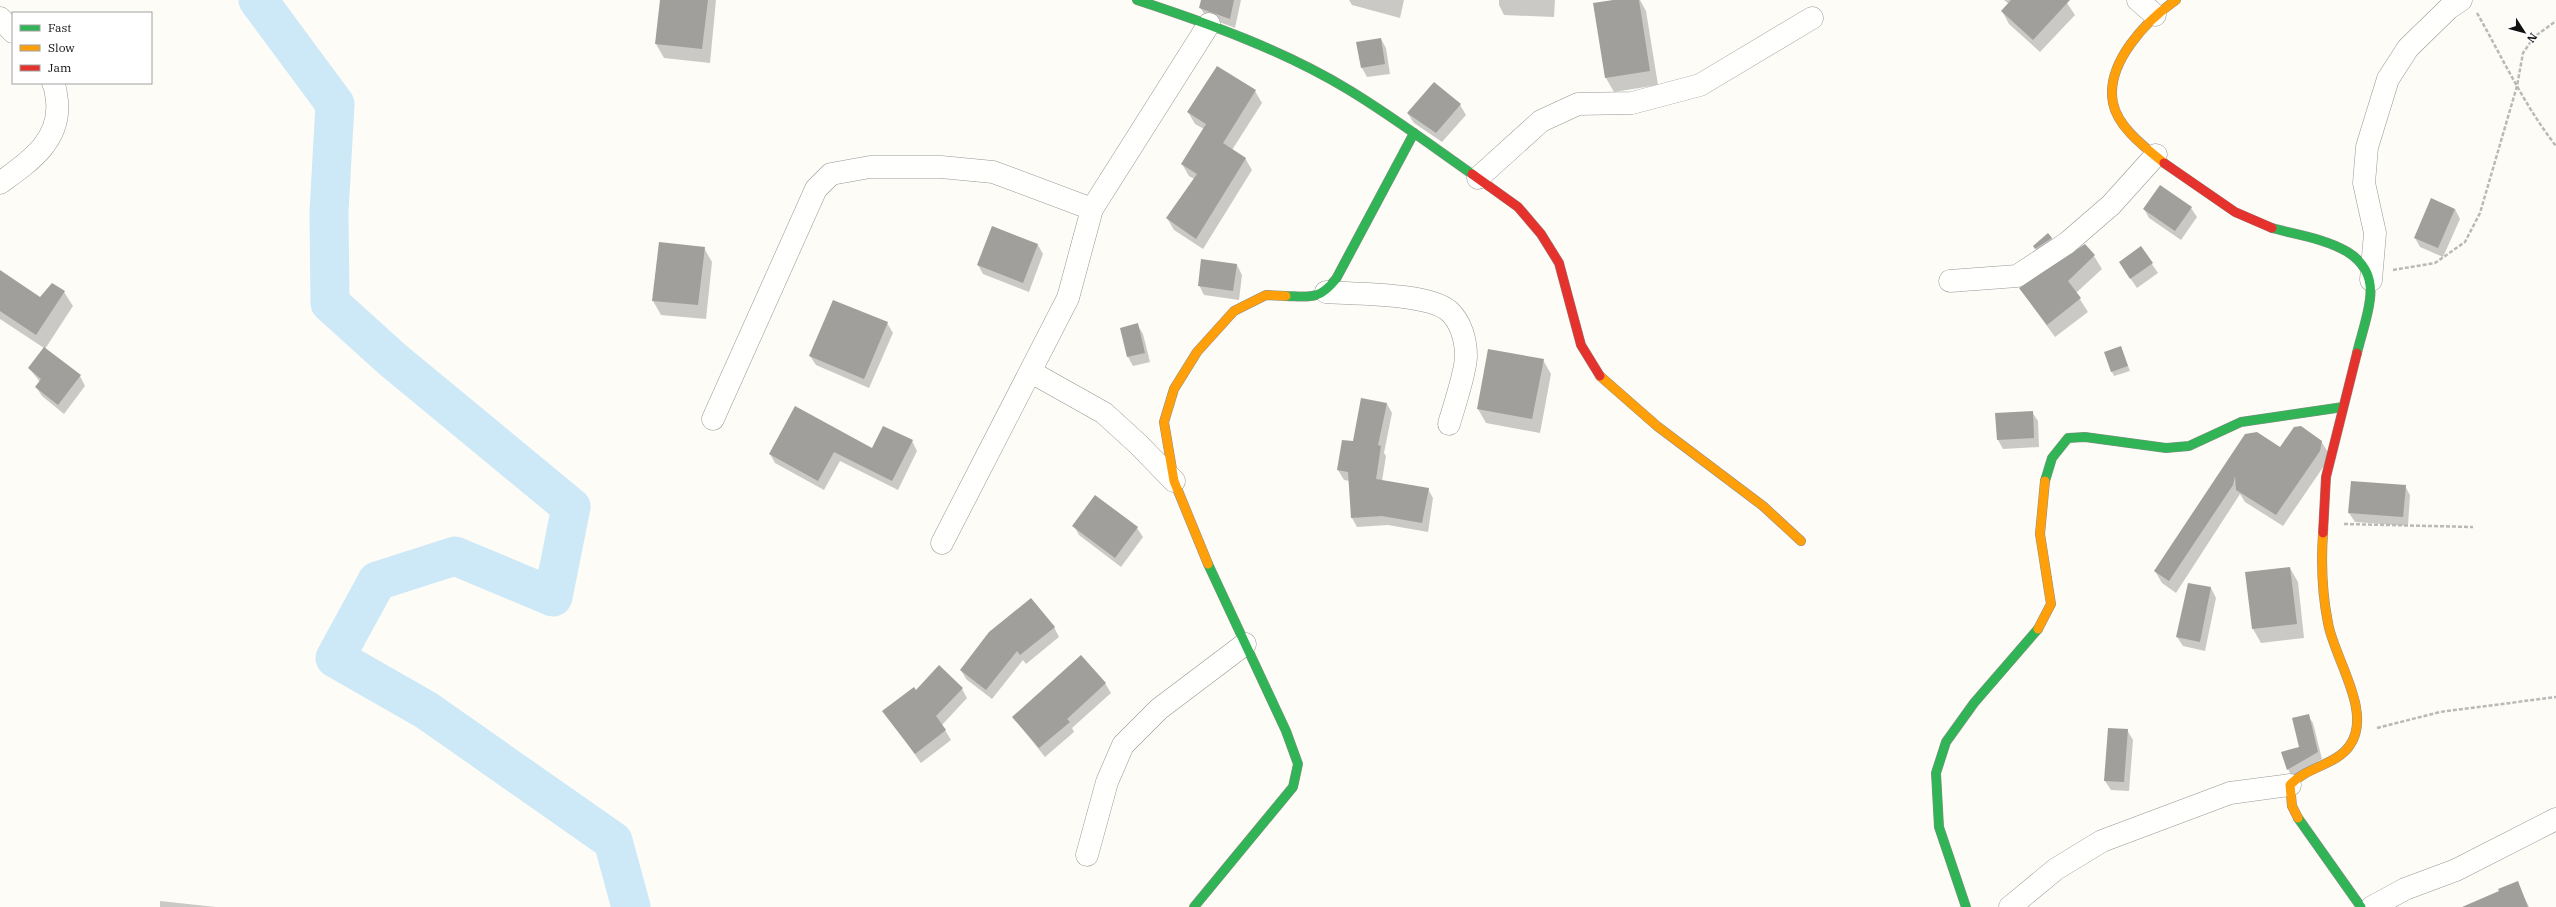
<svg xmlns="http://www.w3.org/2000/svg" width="2556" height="907" viewBox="0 0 2556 907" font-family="'IBM Plex Serif',serif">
<rect width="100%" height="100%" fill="#fdfcf7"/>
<g fill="#0003">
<path d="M661,0H716L710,63L664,58L656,44Z"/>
<path d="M1202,0H1241L1235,28L1206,17L1200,7Z"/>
<path d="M1349,0H1404L1400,18L1352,5Z"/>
<path d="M1499,0H1555L1554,17L1504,15L1499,5Z"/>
<path d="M1619,0H1640L1646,11L1658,85L1614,92L1606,78L1594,4Z"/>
<path d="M2004,0H2065L2075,15L2040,52L2009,24L2002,11L2009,4Z"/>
<path d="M1381,39L1386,48L1390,74L1367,77L1362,68Z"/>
<path d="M1434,83L1460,105L1466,115L1442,142L1414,123L1408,114Z"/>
<path d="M1255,91L1262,103L1232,150L1245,158L1252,170L1203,249L1174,230L1167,218L1194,179L1189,176L1182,164L1204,129L1195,124L1188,112Z"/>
<path d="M2191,208L2197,217L2181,240L2149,218L2144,209Z"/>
<path d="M2455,209L2460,219L2443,257L2420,247L2415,238Z"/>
<path d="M2052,238L2054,242L2037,250L2034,246Z"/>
<path d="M1038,245L1043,254L1029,292L983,274L978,265Z"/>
<path d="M704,248L712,262L706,319L661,315L653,301Z"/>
<path d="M2141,248L2158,273L2137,288L2126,272Z"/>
<path d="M2094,256L2102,269L2076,293L2088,312L2055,337L2020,289Z"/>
<path d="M1237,265L1242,275L1239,300L1204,295L1199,285Z"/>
<path d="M0,271L40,298L52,284L64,292L73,306L45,349L80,376L85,386L64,414L42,396L36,387L40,382L29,368L44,348L0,319Z"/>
<path d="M887,323L893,333L869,388L816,365L810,356Z"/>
<path d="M1137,324L1143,334L1150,362L1133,366L1128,357Z"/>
<path d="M2121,347L2130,371L2114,376L2112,372Z"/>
<path d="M1543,360L1551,374L1540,433L1486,423L1478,409Z"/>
<path d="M1387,404L1392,413L1384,453L1386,456L1382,481L1428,489L1433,498L1428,532L1388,525L1357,527L1352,518L1350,481L1344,480L1338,470L1353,442Z"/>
<path d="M2032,412L2038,421L2039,447L2003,449L1998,440Z"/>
<path d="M2245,435L2280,449L2321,441L2329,454L2326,463L2283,526L2245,502L2240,494L2176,593L2162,583L2155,571Z"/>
<path d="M912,441L917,451L898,490L840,461L824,490L775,463L770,454L872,450Z"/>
<path d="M2405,486L2410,495L2408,526L2355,522L2349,513Z"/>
<path d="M1095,497L1137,528L1143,537L1121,567L1079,535L1074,526Z"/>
<path d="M2290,568L2298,582L2304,638L2261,643L2253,629Z"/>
<path d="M2211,588L2216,598L2205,651L2183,646L2177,637Z"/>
<path d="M1054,627L1059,637L1026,664L1023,660L992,699L966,679L961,670Z"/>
<path d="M1105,683L1111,693L1072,728L1074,732L1045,757L1013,717Z"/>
<path d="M962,689L967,698L942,725L951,740L921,763L884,711L916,691Z"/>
<path d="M2308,716L2313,723L2322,759L2292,777L2288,769L2300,747Z"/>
<path d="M2127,730L2133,740L2129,791L2111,790L2105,781Z"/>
<path d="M2517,882L2529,907H2484Z"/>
<path d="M160,901L216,907H160Z"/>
</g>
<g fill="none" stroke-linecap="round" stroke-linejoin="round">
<path stroke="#cde8f7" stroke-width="39" d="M258,0L335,104L329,212L330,303L393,360L571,507L553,597L455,556L377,581L335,658L426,710L613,841L631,907"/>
</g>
<g fill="#a19f9c">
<path d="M660,0H708L702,49L655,44Z"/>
<path d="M1201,0H1234L1230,19L1199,8Z"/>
<path d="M1613,0H1639L1650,71L1605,78L1593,3Z"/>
<path d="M2011,0H2070L2033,40L2001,11Z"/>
<path d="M1381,38L1385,64L1361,68L1356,42Z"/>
<path d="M1217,66L1256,90L1223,143L1246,158L1196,239L1166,218L1197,174L1181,164L1206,124L1187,112Z"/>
<path d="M1434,82L1461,104L1436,133L1407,113Z"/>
<path d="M2160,185L2192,207L2175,231L2143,209Z"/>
<path d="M2431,198L2455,209L2438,248L2414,238Z"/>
<path d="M992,226L1038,244L1023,283L977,265Z"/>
<path d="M2048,233L2052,238L2035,249L2033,246Z"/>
<path d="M659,242L705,247L698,305L652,301Z"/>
<path d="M2085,244L2095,255L2068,281L2081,298L2047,325L2019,288Z"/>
<path d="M2141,246L2153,263L2130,279L2119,262Z"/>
<path d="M1201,259L1237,264L1233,291L1198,286Z"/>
<path d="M0,270L40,297L52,283L65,291L36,335L0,311Z"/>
<path d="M833,300L888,322L864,379L809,356Z"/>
<path d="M1138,323L1145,353L1127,357L1120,328Z"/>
<path d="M2121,346L2128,366L2111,372L2104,352Z"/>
<path d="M44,347L81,375L58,405L35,387L41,379L28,368Z"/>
<path d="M1488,349L1544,359L1532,419L1477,409Z"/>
<path d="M1361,398L1387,403L1378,445L1381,446L1376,479L1429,488L1422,523L1382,516L1351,518L1348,472L1337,470L1342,440L1353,441Z"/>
<path d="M795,406L872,448L883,426L913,440L892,481L834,452L818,481L769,454Z"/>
<path d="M2033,411L2034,438L1997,440L1995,413Z"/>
<path d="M2301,426L2322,441L2320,451L2276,515L2236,490L2235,476L2233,485L2169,581L2154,571L2245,434L2257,432L2280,447L2294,427Z"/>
<path d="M2351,481L2406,485L2403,517L2348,513Z"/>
<path d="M1095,495L1138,527L1115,558L1072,526Z"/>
<path d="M2290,567L2297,624L2252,629L2245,572Z"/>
<path d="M2188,583L2211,587L2200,642L2176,637Z"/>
<path d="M1031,598L1055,627L1020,655L1017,651L986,690L960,670L989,632Z"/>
<path d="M1081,655L1106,683L1067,719L1070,722L1039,748L1012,717Z"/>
<path d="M939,665L963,688L936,716L946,730L915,754L882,711L914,687L916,690Z"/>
<path d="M2309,714L2318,752L2287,770L2281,752L2299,747L2292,718Z"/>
<path d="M2108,728L2128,729L2124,782L2104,781Z"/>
<path d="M2518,881L2528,907H2462L2499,891L2498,889Z"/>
</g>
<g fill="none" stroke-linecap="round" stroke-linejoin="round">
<g stroke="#979795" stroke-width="23">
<g id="street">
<path d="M2138,0L2155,15"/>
<path d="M0,18L13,32"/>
<path d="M1478,178L1541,121L1578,104L1632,103L1700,85L1812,18"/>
<path d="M0,183C29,162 61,141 57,101C56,95 56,88 53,83"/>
<path d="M2371,280L2375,233L2364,183L2367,147L2388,79L2408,48L2449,8L2461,0"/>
<path d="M1950,281L2017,276L2067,243L2111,205L2156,155"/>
<path d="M1326,292C1354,294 1428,293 1449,311C1461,322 1466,340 1466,356C1466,372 1454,406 1449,424"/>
<path d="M1031,372L1104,413L1138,444L1174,481"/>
<path d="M713,419L816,189L831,174L870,167H941L993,172L1092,209"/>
<path d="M942,543L1068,298L1092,209L1209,24"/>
<path d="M1087,855L1107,782L1123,745L1159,709L1245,644"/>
<path d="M2010,907L2056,869L2102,841L2230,793L2290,785"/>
<path d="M2372,907L2405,889L2456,870L2556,819"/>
</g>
</g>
<g stroke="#8e8d8b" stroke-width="10">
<g id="fast">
<path d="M1137,0C1210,24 1283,50 1349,90C1392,116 1432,146 1472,174"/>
<path d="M2272,228C2311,239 2377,244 2370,299C2368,317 2361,336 2357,353"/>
<path d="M1286,296C1311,297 1319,300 1336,279L1414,133"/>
<path d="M2045,481L2052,458L2068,438L2085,437L2166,448L2189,446L2241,422L2343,407"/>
<path d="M2298,818L2361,907"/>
<path d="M1194,907L1293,787L1298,764L1286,731L1208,564"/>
<path d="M1966,907L1939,827L1936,773L1946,742L1974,703L2038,629"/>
</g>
</g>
<g stroke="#8e8d8b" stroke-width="10">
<g id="slow">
<path d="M2164,163C2146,148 2118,128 2113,103C2105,63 2147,20 2176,0"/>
<path d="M1600,376L1657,426L1763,506L1801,541"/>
<path d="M1208,564L1174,481L1164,422L1174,389L1197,352L1234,311L1266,295L1286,296"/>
<path d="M2038,629L2051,604L2040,534L2045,481"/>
<path d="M2298,818L2292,806L2290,785C2306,767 2337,765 2350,745C2373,712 2334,658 2328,623C2322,593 2321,563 2323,533"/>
</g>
</g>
<g stroke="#8e8d8b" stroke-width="10">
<g id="jam">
<path d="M2164,163L2235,212L2272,228"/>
<path d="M1472,174L1518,207L1541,234L1559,263L1581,345L1600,376"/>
<path d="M2323,533L2326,477L2357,353"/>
</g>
</g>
<g stroke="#b9b9b8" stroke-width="2.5" stroke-dasharray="4 2" stroke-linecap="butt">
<path d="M2477,13C2502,57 2524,105 2556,146"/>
<path d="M2393,270L2435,263L2465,242L2480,213L2517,86L2523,53L2534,37L2556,21"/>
<path d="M2344,524L2473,527"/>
<path d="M2377,728L2440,712L2556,697"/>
</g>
<use href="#street" stroke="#fffffe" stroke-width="22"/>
<use href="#fast" stroke="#30b455" stroke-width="9"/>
<use href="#slow" stroke="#ff9f0a" stroke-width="9"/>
<use href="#jam" stroke="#e5322d" stroke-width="9"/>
</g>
<rect x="12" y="12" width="140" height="72" fill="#ffffff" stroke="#a0a0a0"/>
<rect x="20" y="25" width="20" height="6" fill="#30b455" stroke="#a0a0a0"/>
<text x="48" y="32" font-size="12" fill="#111111">Fast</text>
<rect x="20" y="45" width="20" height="6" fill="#ff9f0a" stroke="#a0a0a0"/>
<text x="48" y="52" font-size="12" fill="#111111">Slow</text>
<rect x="20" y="65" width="20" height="6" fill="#e5322d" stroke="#a0a0a0"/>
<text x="48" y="72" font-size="12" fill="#111111">Jam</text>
<g transform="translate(2524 32) rotate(126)" stroke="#ffffff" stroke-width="3" paint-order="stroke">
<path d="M0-3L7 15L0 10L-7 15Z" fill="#111111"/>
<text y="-6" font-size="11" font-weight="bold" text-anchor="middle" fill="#111111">N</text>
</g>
</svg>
